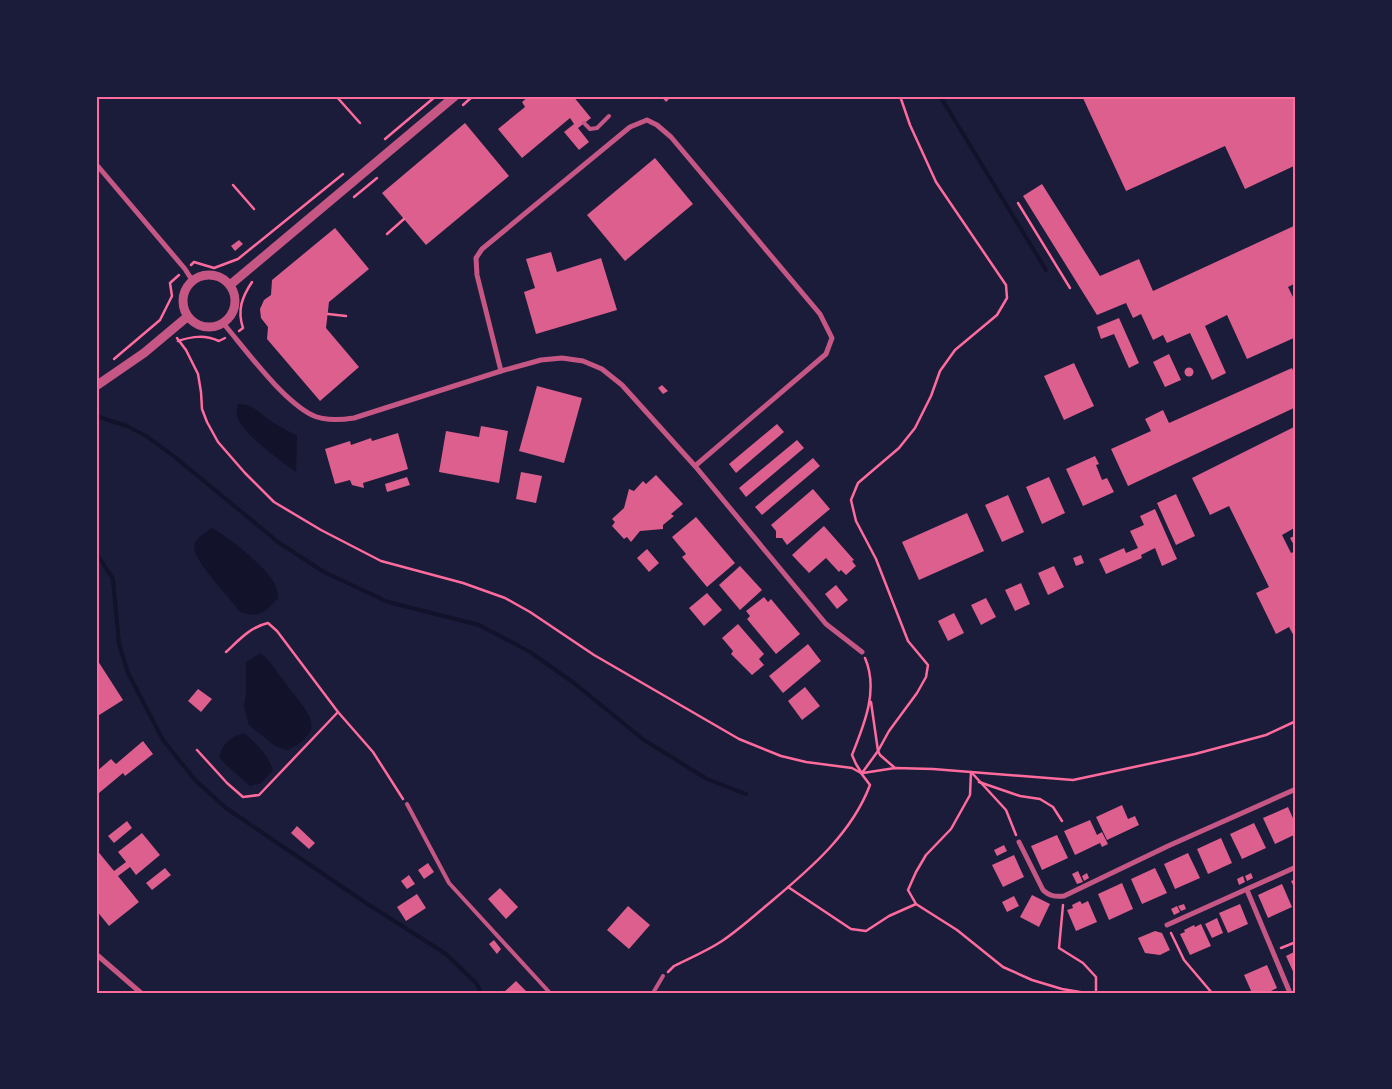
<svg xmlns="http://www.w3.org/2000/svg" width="1392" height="1089" viewBox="0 0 1392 1089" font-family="'Titillium Web',sans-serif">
<rect width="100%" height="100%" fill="#1b1b3a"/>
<g fill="#12122b">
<path d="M238,404C253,403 261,415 272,422C280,427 289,431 297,436L296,472C282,462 241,433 237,416C236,412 237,408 238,404Z"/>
<path d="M212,528C228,536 274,573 277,590C278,593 278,596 278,598C265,613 260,618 240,612C232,599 187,556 195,543C198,536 207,532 212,528Z"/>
<path d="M261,653L269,661C277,672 285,683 293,693C313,718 324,733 287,750L275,746L249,725L244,707L246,693V662Z"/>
<path d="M244,733C256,743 268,755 273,770L261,783L250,786L226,765L219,757C223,742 231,737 244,733Z"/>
</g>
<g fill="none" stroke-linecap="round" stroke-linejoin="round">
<g stroke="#12122b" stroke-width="4">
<path d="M940,96L1046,270"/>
<path d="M96,416L127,426L146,436L175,457L278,542L324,572L388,602L479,625L530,652L574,683L644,740L707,779L746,794"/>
<path d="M96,553L113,579L119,644L128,673L163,740L196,781L226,808L366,903L446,954L477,984L481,993"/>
</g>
</g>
<g fill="#dd5f8e">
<path d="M529,96H573L591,118L578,128L589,142L579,150L564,132L574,124L570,118L522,158L498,129L525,107L522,102Z"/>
<path d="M661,96H672L666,102Z"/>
<path d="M1082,96H1296V165L1245,189L1225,146L1126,191Z"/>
<path d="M465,123L509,176L426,245L382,193Z"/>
<path d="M655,158L693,204L625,261L587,215Z"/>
<path d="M1042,184L1100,276L1139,259L1153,291L1296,225V283L1288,287L1296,303V337L1247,359L1227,315L1205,326L1226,373L1212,380L1190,333L1167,343L1163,335L1153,340L1141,314L1133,318L1126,303L1097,315L1023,196Z"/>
<path d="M335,228L369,269L329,302L326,328L359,367L320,401L267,339L268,327L261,318L260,309L264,300L271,295L272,280Z"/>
<path d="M239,240L243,244L235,251L231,246Z"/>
<path d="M551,252L557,272L601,258L617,310L536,334L524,292L535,288L526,259Z"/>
<path d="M1119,318L1139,363L1129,368L1114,334L1101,339L1097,327Z"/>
<path d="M1169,354L1181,380L1165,387L1153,362Z"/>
<path d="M1074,363L1094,406L1064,420L1044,376Z"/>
<circle cx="1189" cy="372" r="4.5"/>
<path d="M1292,368L1296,377V407L1128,486L1111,449L1151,431L1145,419L1163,410L1169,423Z"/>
<path d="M662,385L668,391L663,394L658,388Z"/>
<path d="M537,386L582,398L564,463L519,451Z"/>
<path d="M777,424L784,432L736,473L729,464Z"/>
<path d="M481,426L508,431L499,483L439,472L446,431L479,437Z"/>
<path d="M1296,426V527L1282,535L1291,553L1296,551V640L1289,627L1276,634L1256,593L1269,587L1229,506L1210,515L1192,478Z"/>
<path d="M398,433L408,469L363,483L364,488L352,485L350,480L335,484L325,449L350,441L351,445L371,438L372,441Z"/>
<path d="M797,440L804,448L746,497L739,488Z"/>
<path d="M1095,456L1099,464L1096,465L1102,480L1107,478L1114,492L1083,506L1066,469Z"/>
<path d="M813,458L820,466L762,515L755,507Z"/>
<path d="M521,472L542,476L536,503L516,499Z"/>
<path d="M656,475L683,504L671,514L674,516L663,525V529L640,531L631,542L627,537L624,539L612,526L615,522L612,519L624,508L629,489L634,491L643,481L646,484Z"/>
<path d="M407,477L410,485L387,492L385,484Z"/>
<path d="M1049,477L1065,513L1042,524L1026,487Z"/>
<path d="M813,489L830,509L787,545L782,538H776V531L771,525Z"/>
<path d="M1176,494L1195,536L1176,545L1157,503Z"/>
<path d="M1008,495L1024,532L1002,542L985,505Z"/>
<path d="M1155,509L1177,559L1162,566L1155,548L1141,555L1142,558L1106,574L1099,559L1124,548L1126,553L1138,548L1130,531L1144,525L1140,516Z"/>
<path d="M967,513L984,551L919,580L902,542Z"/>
<path d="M696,517L735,563L707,587L682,557L686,554L672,537Z"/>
<path d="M824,526L854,560L852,561L856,566L846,575L841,570L839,572L826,558L809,573L792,555Z"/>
<path d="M1296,535V549L1290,538Z"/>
<path d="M647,549L659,563L649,572L637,558Z"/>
<path d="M1081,555L1084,563L1076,566L1073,558Z"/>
<path d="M740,566L762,590L740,610L719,585Z"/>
<path d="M1054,566L1064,587L1048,595L1038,573Z"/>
<path d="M1021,583L1030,604L1015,611L1005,590Z"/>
<path d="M836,585L848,600L837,609L825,594Z"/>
<path d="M707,593L722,610L704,626L689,608Z"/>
<path d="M764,597L768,602L771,599L800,634L776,654L747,619L750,616L746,611Z"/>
<path d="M986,598L996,617L981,625L971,605Z"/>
<path d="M954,613L964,633L948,641L938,621Z"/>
<path d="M738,624L764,654L759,659L764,665L752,675L731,654L733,651L722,638Z"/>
<path d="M808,644L821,661L783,693L769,676Z"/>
<path d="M96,658L123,700L96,717Z"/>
<path d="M805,687L820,706L802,720L788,701Z"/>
<path d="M198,689L212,699L201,712L188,701Z"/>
<path d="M143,741L153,754L125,776L123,773L99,793L96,790V772L111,759L116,764Z"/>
<path d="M1122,805L1128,819L1135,816L1139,825L1107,840L1096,817Z"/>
<path d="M1288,807L1296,825V834L1275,844L1263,818Z"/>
<path d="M1090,820L1097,835L1102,832L1108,844L1102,847L1100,843L1075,855L1064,831Z"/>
<path d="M127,821L132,828L114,843L108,836Z"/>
<path d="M1254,823L1266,848L1242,859L1230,834Z"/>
<path d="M297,826L315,843L309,849L291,833Z"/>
<path d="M142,833L160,855L136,875L130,867L118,876L139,902L109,926L96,910V849L114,871L126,862L118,852Z"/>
<path d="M1057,835L1068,858L1042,870L1031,846Z"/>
<path d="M1221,838L1232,863L1208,874L1197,849Z"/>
<path d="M1004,845L1007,851L997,856L994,850Z"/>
<path d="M1188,853L1200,878L1175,889L1164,864Z"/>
<path d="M1014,855L1024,877L1003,887L992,865Z"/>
<path d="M428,863L434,872L424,879L418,870Z"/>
<path d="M165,868L171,875L152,890L146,883Z"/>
<path d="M1155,868L1167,893L1142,904L1131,879Z"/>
<path d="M1078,871L1083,882L1077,884L1072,874Z"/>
<path d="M1087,873L1089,878L1084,881L1082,876Z"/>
<path d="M1251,873L1253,878L1247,881L1245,876Z"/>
<path d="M409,875L415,884L407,889L401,881Z"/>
<path d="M1243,876L1245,882L1239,885L1237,879Z"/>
<path d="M1296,879V891L1291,881Z"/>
<path d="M1122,883L1133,909L1109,920L1098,894Z"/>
<path d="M1282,884L1292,907L1268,918L1258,895Z"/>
<path d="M500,888L518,907L506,919L488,899Z"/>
<path d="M417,894L426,908L406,921L397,907Z"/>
<path d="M1032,895L1050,904L1039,927L1020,917Z"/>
<path d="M1014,896L1019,906L1007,912L1002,902Z"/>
<path d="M1080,901L1082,904L1088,901L1097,922L1076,931L1067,910L1073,908L1072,905Z"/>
<path d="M1184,904L1186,909L1181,911L1178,906Z"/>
<path d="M1240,904L1248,924L1228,933L1219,913Z"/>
<path d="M628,906L650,925L629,949L607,930Z"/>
<path d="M1177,906L1180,912L1174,915L1171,909Z"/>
<path d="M1217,918L1223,933L1212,938L1205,924Z"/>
<path d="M1201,924L1211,946L1190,955L1180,934L1185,932L1184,930L1194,925L1195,927Z"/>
<path d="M1155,931L1162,933L1170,950L1160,955L1145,953L1138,938Z"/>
<path d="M494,940L501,949L497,954L489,944Z"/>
<path d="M1296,951V978L1286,956Z"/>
<path d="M1267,965L1277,988L1267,993H1252L1244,975Z"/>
<path d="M516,981L526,991L524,993H503Z"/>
</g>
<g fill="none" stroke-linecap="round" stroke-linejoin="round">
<g stroke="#ff6b9d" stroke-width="2.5">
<path d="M336,96L360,123"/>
<path d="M463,105L473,96"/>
<path d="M385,139L436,96"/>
<path d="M233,185L254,209"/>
<path d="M354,197L377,178"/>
<path d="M1018,203L1070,288"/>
<path d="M387,234L404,219"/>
<path d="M191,265L194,262L214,268L238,259L343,174"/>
<path d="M328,314L346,316"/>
<path d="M239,331L243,328C237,310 242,297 252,282"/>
<path d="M177,338L186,350L198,374L201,392L202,409L207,422L218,442L245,473L274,502L321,530L381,561L463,583L505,598L530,612L594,655L739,739L781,756L806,762L852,768L861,773L870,785C852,833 811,868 773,900C756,914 740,929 722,941C707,951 690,958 674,966L668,972"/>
<path d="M178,341C193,336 205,335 219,341L225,338"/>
<path d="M114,359L160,320L172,296L170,283L179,275"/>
<path d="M226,652C238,641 250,627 268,623L277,631L338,712L373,752L403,799"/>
<path d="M871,702L878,751L880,755L895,768"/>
<path d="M197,750L227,783L243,797L259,795L338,712"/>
<path d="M861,772L856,764L852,755C864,725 879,690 865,658"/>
<path d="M971,772L970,795L951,829L926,855L916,872L908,890L916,904L957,930L1003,967L1032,980L1062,989L1086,993"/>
<path d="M862,773L878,751L889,731L917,693L926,677L928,665L908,641L876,559L856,521L851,500L858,483L899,448L915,428L931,396L940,371L955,350L997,315L1007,298L1006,285L936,182L910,125L900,96"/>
<path d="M863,773L895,768L933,769L1073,780L1195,754L1266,735L1296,721"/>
<path d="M972,773L1006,810L1016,835"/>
<path d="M979,782L1020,796L1040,799L1053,807L1062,821"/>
<path d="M788,887L851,929L866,931L889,916L916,904"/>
<path d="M1063,905L1059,948L1083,963L1096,977V993"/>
<path d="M1171,933L1184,960L1212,993"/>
<path d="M1281,948L1296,942"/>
</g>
<g stroke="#c65784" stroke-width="4">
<path d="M584,123L590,129L597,128L609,116"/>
<path d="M407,804L449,883L550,993"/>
<path d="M653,993L663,976"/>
</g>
<g stroke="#c65784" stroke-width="5">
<path d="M96,164L185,269L192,280"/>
<path d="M223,323C246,350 282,400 312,415C324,421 341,420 354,418L501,371L541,360L562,358L583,361L602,369L622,385L695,466L826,624L862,652"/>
<path d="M501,371L477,275L476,258L482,249L630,127L647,120L657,125L671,137L820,314L832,338L826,354L695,466"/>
<path d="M1019,842L1043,890C1049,896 1055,897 1064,896L1168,846L1296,789"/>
<path d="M1247,890L1290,993"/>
<path d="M1167,925L1296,867"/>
<path d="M96,954L141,993"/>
</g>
<g stroke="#c65784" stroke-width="9">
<circle cx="209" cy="301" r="26"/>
<path d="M230,285L455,96"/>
<path d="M96,386L144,353L187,317"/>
</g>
</g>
<rect width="1392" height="1089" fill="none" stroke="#1b1b3a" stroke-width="195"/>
<rect x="98" y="98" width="1196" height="894" fill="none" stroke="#ff6b9d" stroke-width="2"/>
</svg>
